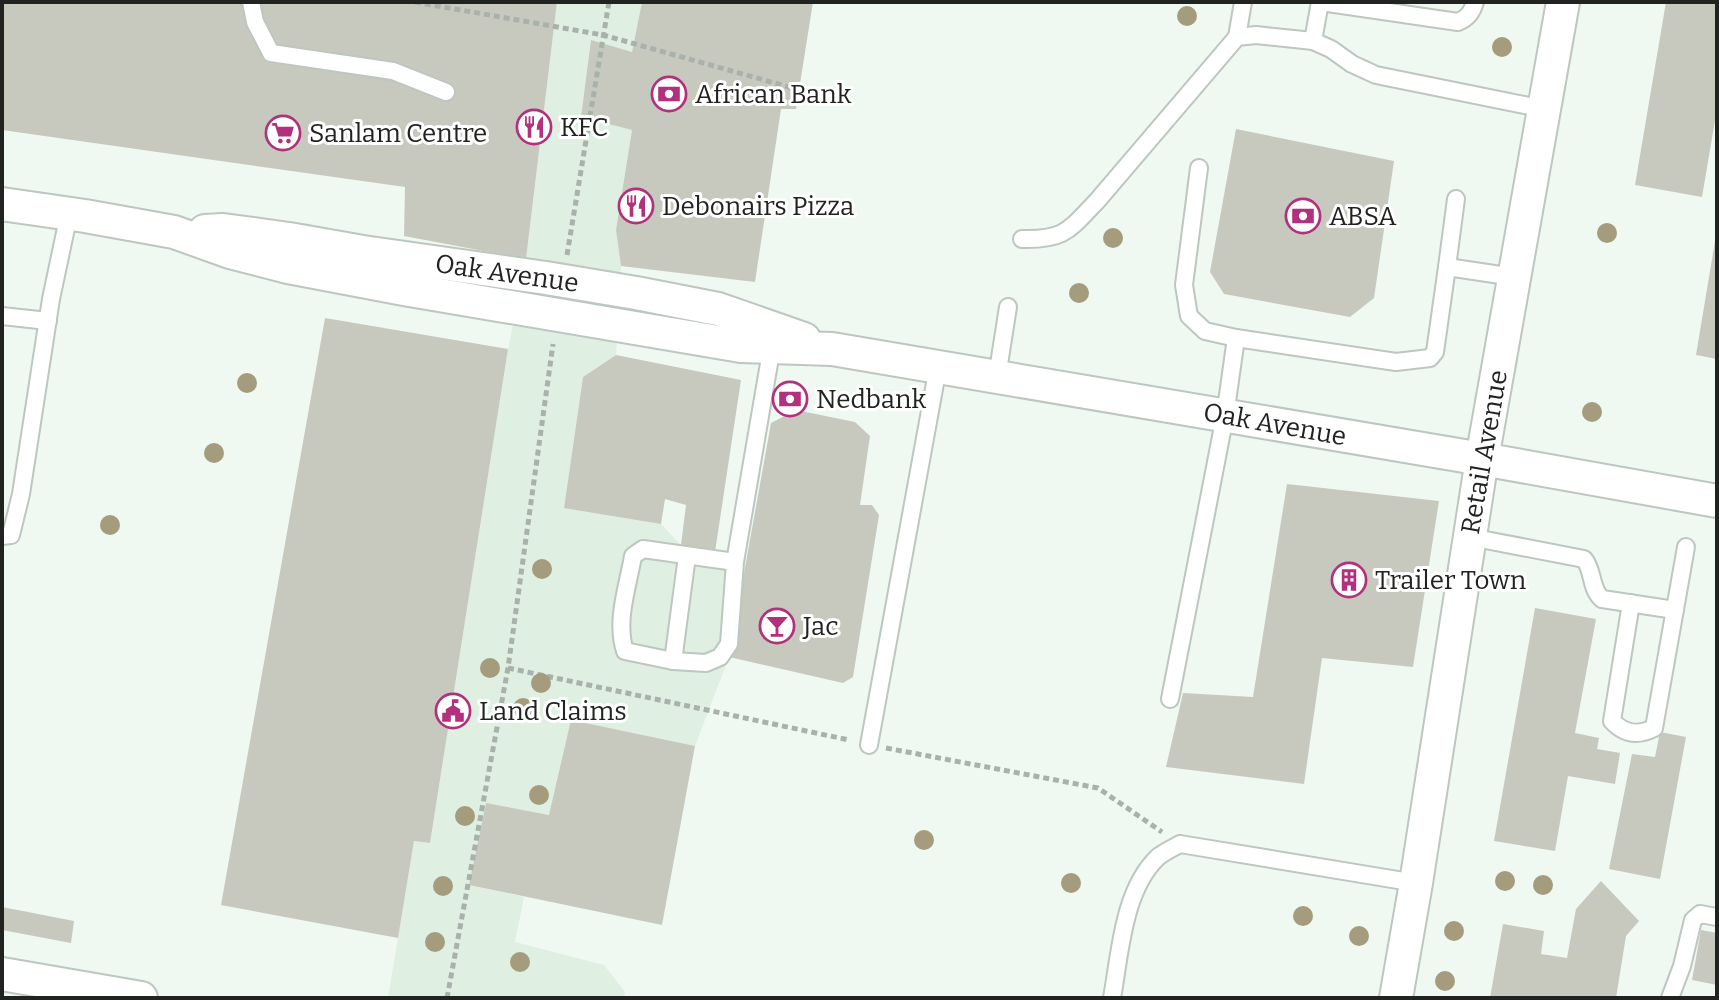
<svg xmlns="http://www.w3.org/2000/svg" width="1719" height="1000" viewBox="0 0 1719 1000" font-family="Bitter,serif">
<rect width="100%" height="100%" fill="#eff9f1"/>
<path fill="#dfefe2" d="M557,2H642L632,52L591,41L581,117L632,130L616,230L621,266L616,355L583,377L564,507L661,524L681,545L746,560L729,657L695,746L549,815L486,804L469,885L524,897L515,942L604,965L625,992L624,998H388L414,841L430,843L508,349L526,259Z"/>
<g fill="#c7c9bf">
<path d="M2,2H557L526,259L404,236L405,187L2,130Z"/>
<path d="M642,2H813L796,109H781L755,282L621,266L616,230L632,130L581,117L591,40L632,52Z"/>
<path d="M1666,2H1717V109L1702,197L1635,185Z"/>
<path d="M1236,129L1394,161L1374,298L1350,317L1224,294L1210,272Z"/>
<path d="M1715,241H1717V359L1696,355Z"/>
<path d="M325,318L508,349L430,843L414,841L398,938L221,905Z"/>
<path d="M616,355L741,380L715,552L681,545L686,505L665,499L661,524L564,508L583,377Z"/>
<path d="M796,410L855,422L870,436L860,505H872L879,515L853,677L843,683L729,657L771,423Z"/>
<path d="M1287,484L1439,501L1413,667L1322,658L1304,784L1166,767L1183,693L1253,697Z"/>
<path d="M1535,608L1596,619L1575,733L1599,738L1597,749L1620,753L1615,784L1568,776L1555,851L1494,841Z"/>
<path d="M571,720L695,746L662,925L469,885L486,803L549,815Z"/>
<path d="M1660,732L1686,737L1660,879L1609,869L1632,754L1655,757Z"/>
<path d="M1601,881L1639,921L1626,936L1616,998H1490L1503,924L1544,931L1541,954L1567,958L1576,909Z"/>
<path d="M2,907L74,921L71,943L2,930Z"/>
<path d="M1701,930L1717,933V985L1692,980Z"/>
</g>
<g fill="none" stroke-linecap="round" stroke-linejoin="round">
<g stroke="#bdc6bf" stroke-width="20">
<g id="lane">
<path d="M251,2L255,22L271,53L393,71L446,92"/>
<path d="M1321,2L1458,22C1468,18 1472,12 1475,2"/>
<path d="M1237,37L1243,2"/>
<path d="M1313,41L1320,2"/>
<path d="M1199,168L1184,285L1189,316L1205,331L1236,338L1396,362L1430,358L1435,352L1447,267"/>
<path d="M1456,199L1447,267L1514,277"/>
<path d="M1022,239C1065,240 1069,230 1097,201L1237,37L1256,35L1313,41L1331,49L1352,64L1376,75L1544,109"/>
<path d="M2,316L48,321"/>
<path d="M997,377L1008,307"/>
<path d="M2,536L11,535L21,494L51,299L69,214"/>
<path d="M1470,537L1584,559C1594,571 1590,589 1602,599L1675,610"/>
<path d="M735,562L643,549L633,556C628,586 615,621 625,651L673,661L706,663L720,657L729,644L735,562L772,346"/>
<path d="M1631,603L1612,721C1624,734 1638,736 1654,728L1686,547"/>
<path d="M673,661L687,556"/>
<path d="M1170,699L1225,416L1236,338"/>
<path d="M869,745L938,367"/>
<path d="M1112,998C1120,954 1123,890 1158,857C1164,852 1173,848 1180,844L1416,883"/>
<path d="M1670,998L1682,966L1693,920L1700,914L1717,917"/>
</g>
</g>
<g stroke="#bdc6bf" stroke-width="36">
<g id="street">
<path d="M2,204L85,216L174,232L230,252L288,267L404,289L741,346L832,349L1482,459L1717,501"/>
<path d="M205,231L223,230L289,239L363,252L546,278L636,293L718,309L804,339"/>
<path d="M2,974L141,998"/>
<path d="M1396,998L1416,883L1482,459L1563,2"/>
</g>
</g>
<g stroke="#a9b1ab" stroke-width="5" stroke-dasharray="6 4" stroke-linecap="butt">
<path d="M415,2L603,35L814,94"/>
<path d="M567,255L609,2"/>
<path d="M508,668L849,740"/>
<path d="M886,748L1098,788L1162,832"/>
<path d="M447,998L508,668L553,344"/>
</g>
<use href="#lane" stroke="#fff" stroke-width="16"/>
<use href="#street" stroke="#fff" stroke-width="32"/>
</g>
<g fill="#a49c7c">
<circle cx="1187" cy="16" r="10"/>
<circle cx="1502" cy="47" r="10"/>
<circle cx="1607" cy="233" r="10"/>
<circle cx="1113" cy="238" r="10"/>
<circle cx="1079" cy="293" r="10"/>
<circle cx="247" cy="383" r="10"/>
<circle cx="1592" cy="412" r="10"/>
<circle cx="214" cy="453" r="10"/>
<circle cx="110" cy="525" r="10"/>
<circle cx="542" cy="569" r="10"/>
<circle cx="490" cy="668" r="10"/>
<circle cx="541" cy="683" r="10"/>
<circle cx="523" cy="708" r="10"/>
<circle cx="539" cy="795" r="10"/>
<circle cx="465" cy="816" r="10"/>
<circle cx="924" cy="840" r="10"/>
<circle cx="1505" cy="881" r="10"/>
<circle cx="1071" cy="883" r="10"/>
<circle cx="1543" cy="885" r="10"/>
<circle cx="443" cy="886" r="10"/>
<circle cx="1303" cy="916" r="10"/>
<circle cx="1454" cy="931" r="10"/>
<circle cx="1359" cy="936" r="10"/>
<circle cx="435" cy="942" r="10"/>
<circle cx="520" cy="962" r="10"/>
<circle cx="1445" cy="981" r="10"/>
</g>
<defs>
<g id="bank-ring" transform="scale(1.8)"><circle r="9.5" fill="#fff" stroke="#b2317d" stroke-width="1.5"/><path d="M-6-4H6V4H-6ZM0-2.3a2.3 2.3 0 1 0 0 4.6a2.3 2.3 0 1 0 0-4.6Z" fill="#b2317d"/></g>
<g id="restaurant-ring" transform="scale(1.8)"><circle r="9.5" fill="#fff" stroke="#b2317d" stroke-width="1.5"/><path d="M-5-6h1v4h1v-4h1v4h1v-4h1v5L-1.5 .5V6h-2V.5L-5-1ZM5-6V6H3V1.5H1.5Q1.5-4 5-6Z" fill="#b2317d"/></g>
<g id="supermarket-ring" transform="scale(1.8)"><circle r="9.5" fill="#fff" stroke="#b2317d" stroke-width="1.5"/><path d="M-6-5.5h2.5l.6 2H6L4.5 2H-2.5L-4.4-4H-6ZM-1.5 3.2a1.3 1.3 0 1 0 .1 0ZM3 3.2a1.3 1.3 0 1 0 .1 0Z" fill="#b2317d"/></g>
<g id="building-ring" transform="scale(1.8)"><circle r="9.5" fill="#fff" stroke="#b2317d" stroke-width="1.5"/><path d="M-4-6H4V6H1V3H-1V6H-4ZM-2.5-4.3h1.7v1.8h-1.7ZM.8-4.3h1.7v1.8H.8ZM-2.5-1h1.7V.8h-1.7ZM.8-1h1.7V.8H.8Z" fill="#b2317d"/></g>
<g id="bar-ring" transform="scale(1.8)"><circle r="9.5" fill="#fff" stroke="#b2317d" stroke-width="1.5"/><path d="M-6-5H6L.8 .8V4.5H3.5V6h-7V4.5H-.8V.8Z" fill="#b2317d"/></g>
<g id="civic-ring" transform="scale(1.8)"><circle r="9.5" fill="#fff" stroke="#b2317d" stroke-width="1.5"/><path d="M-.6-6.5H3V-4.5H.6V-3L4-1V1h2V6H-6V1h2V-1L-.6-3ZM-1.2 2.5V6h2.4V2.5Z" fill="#b2317d"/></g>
</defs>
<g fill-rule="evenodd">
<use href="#bank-ring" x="669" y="94"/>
<use href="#restaurant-ring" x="534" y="127"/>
<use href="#supermarket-ring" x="283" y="133"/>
<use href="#restaurant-ring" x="636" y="206"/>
<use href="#bank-ring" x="1303" y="216"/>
<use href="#bank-ring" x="790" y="399"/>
<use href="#building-ring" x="1349" y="580"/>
<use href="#bar-ring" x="777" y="626"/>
<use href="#civic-ring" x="453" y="711"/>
</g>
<g text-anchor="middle" stroke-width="6" stroke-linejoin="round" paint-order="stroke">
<g font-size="26" fill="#202320" stroke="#fff" text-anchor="start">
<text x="695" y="103">African Bank</text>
<text x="560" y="136">KFC</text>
<text x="309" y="142">Sanlam Centre</text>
<text x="662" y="215">Debonairs Pizza</text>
<text x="1329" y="225">ABSA</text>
<text x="816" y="408">Nedbank</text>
<text x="1375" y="589">Trailer Town</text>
<text x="803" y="635">Jac</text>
<text x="479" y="720">Land Claims</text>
</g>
<g font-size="26" fill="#202320" stroke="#fff">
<text transform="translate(507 273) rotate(8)" y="9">Oak Avenue</text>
<text transform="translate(1275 424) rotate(10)" y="9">Oak Avenue</text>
<text transform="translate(1484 452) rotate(-80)" y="9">Retail Avenue</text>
</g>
</g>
<rect width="1719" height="1000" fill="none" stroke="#202320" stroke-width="8"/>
</svg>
